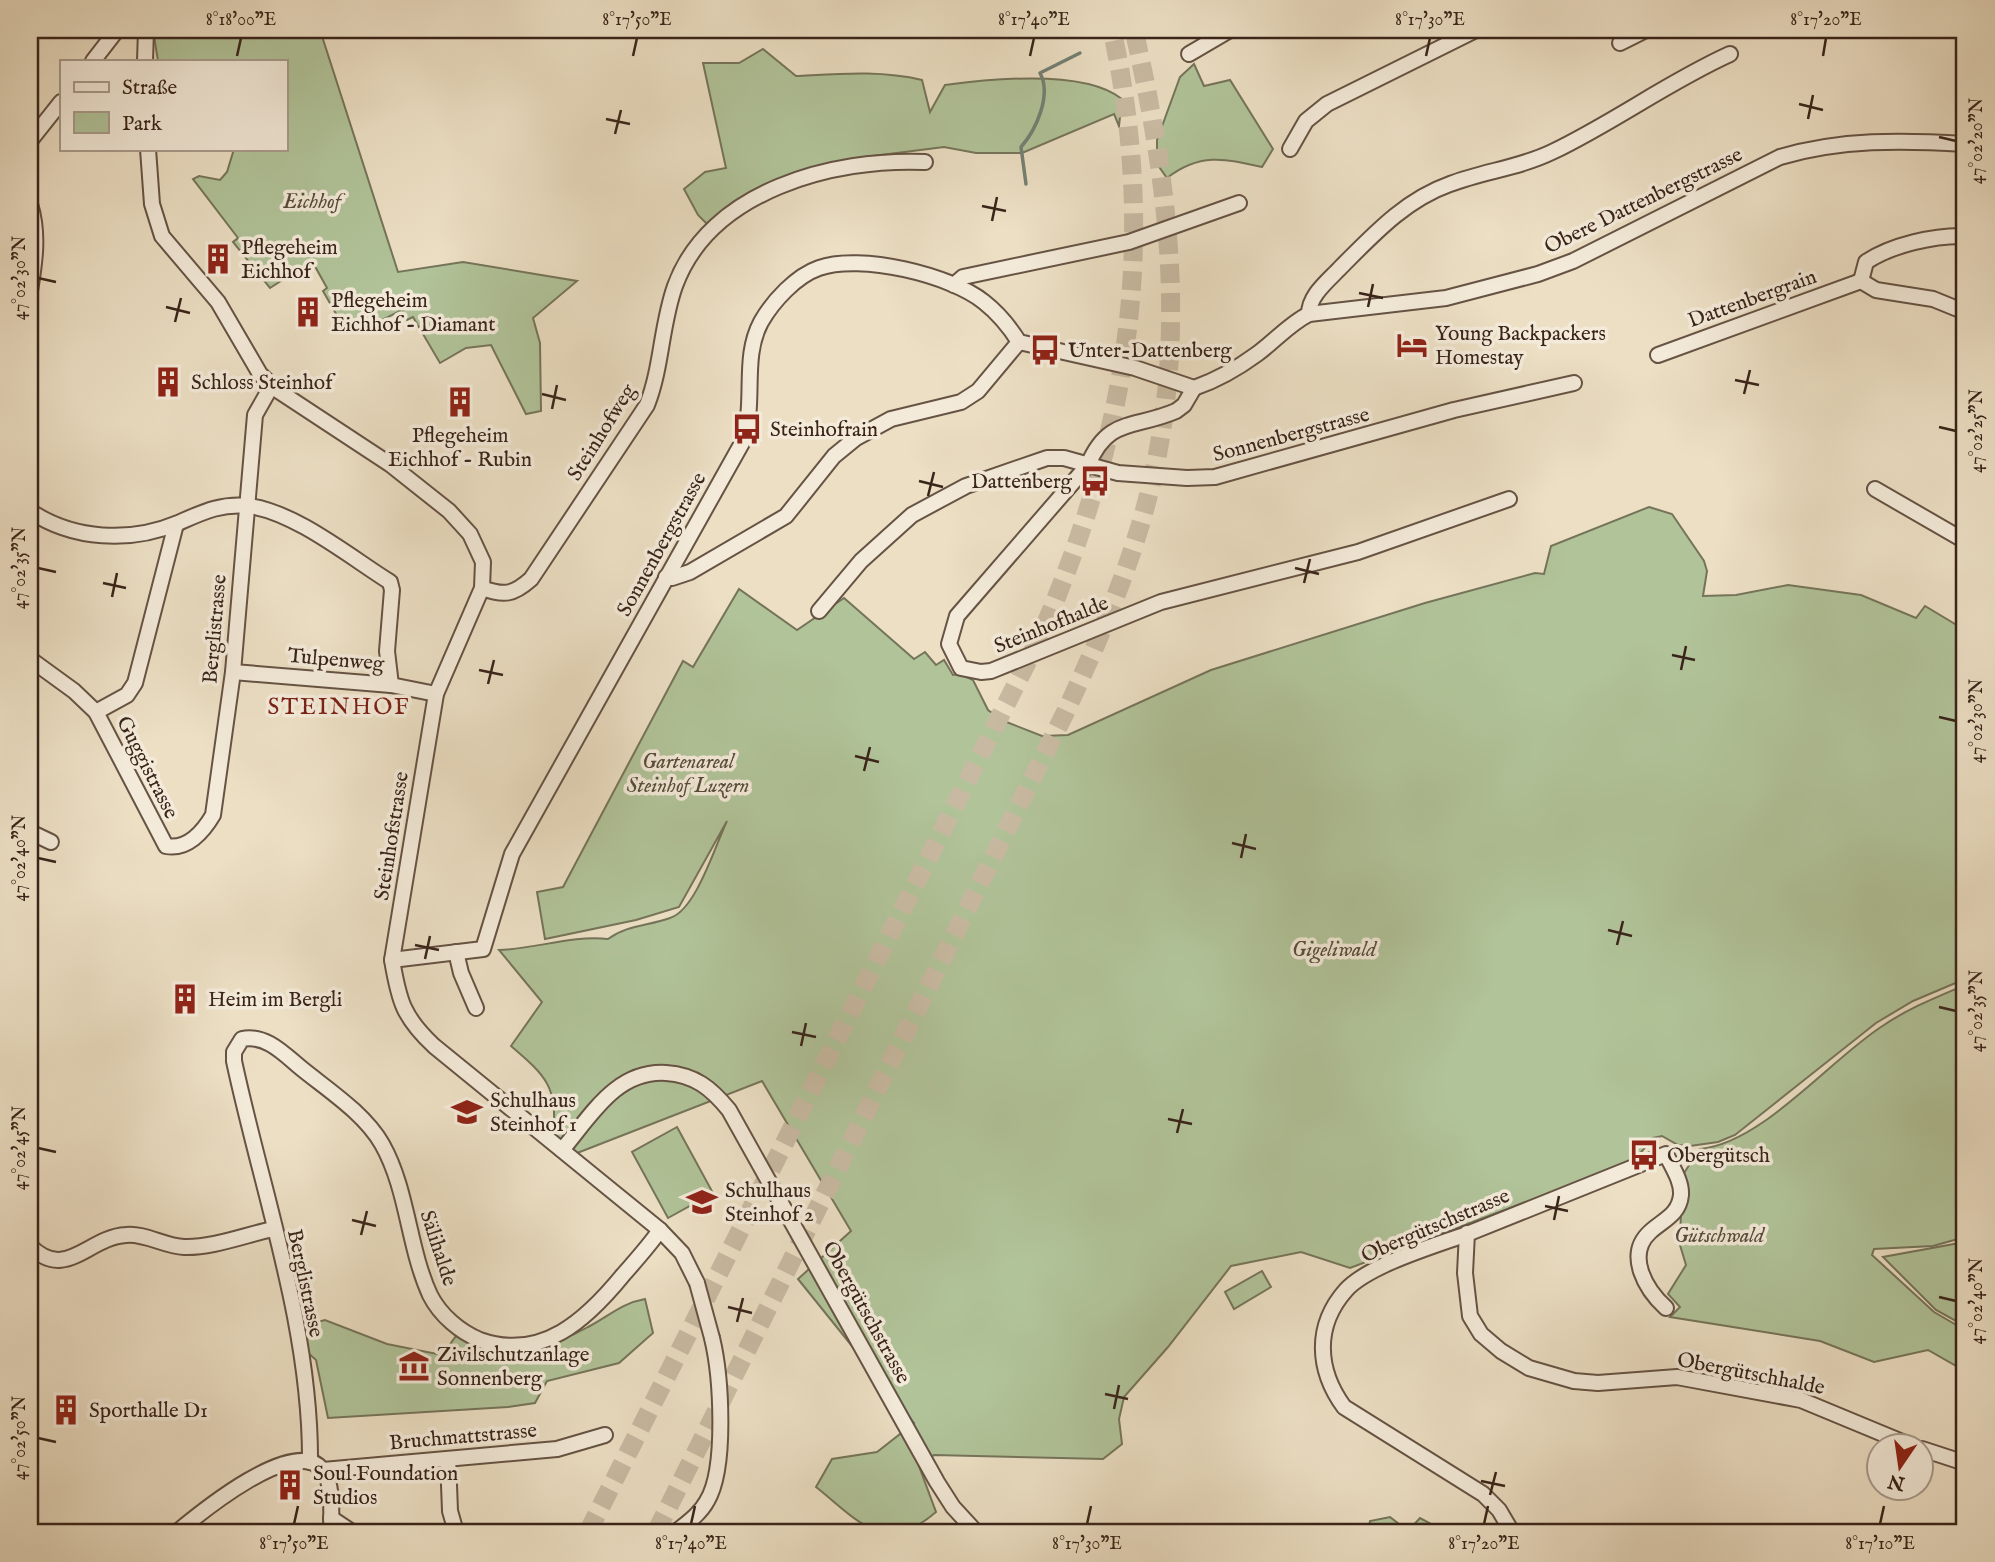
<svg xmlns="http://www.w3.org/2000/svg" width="1995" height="1562" viewBox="0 0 1995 1562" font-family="'IM FELL English',serif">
<rect width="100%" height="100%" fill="#ecdfc4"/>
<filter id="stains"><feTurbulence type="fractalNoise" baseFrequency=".00286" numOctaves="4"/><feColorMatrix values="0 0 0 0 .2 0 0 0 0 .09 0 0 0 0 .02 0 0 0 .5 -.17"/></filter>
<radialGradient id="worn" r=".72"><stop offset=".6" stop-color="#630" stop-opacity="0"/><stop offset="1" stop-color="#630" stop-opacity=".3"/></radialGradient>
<g fill="#b1c399" stroke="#75745a" stroke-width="2">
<path d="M153,30H320L398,272L463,262L577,281L533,318L540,343L541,411L526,414L491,345L466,348L440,363L413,317L407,320L402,310L356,333L350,322L343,326L323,291L327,288L312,261L270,288L233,242L238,238L193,179L199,176L220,180L227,172L234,149H285V61H158Z"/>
<path d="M763,49L796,76C838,74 880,70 922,80L930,112L945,85C990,79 1085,69 1122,99L1119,126L1114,114L1022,153H976L944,147L857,158L814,171L711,228L698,215L684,189L705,172L726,168L703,63H739Z"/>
<path d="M1194,64L1204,86L1230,80L1273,149L1262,167C1224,158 1199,153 1167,178L1157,164V140L1180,77Z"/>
<path d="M1649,507L1672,514L1704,561L1707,571L1703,596L1736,595L1788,585L1861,595L1916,618L1925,606L1965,630V979L1913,1001L1876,1023L1735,1135L1718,1142L1690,1146L1678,1145L1662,1136L1653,1138L1633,1162L1350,1268L1301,1252L1231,1266L1168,1347L1124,1397L1119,1419L1122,1444L1103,1459L934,1455L919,1466L936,1512C884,1557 859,1521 816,1487L832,1459L877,1452L914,1423L798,1279L851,1231L762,1081L572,1155L553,1134C558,1087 546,1076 511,1046L542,1002L499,950C536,949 571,935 608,939C627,925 648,926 670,918C696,910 715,846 727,821L679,907L636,920L545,939L537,892L563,887L683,661L693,667L739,589L797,630L844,598L914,659L925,652L936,665L944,660L953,675L960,674L973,680L988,710L1004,721L1042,736L1068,735L1211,670L1425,603L1535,573L1544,574L1551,546Z"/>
<path d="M1965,985V1237L1933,1246L1874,1249L1872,1255L1934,1312L1965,1330V1371L1928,1350L1874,1362L1820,1341L1670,1317L1680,1307L1668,1294L1686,1265L1680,1245L1682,1176L1700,1149C1763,1143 1830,1059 1884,1025C1909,1008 1937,997 1965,985Z"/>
<path d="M677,1127L713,1193L668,1218L632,1152Z"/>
<path d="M1965,1242V1326L1936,1310L1883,1257Z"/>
<path d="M1262,1271L1271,1287L1234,1309L1225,1292Z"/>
<path d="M645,1299L653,1333L619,1363L547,1381L535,1403L508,1407L328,1418L316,1360L307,1352L302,1326L325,1320L387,1344L442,1355L456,1336C467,1341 479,1348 490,1350C522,1356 561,1342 588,1327C609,1316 622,1303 645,1299Z"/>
<path d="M1390,1517L1408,1531L1420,1518L1446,1532H1368L1370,1521Z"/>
</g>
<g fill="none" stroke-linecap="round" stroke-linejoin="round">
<path stroke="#738073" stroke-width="3.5" d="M1026,184L1021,147C1036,130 1052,95 1040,73L1080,53"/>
<g stroke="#c8baa2" stroke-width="19" stroke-dasharray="19 10" stroke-linecap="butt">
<path d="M588,1532L1040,637C1127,436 1159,246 1112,30"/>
<path d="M656,1532L1066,711C1095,648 1123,585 1142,519C1190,353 1171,195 1134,30"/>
</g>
<g stroke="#665344" stroke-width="18">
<g id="minor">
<path d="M1620,43L1646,30"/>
<path d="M1189,54L1230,30"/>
<path d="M93,61L117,30"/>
<path d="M145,61L146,30"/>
<path d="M30,141L61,102"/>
<path d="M148,149L152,204L162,236L218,302L260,374L277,390L391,465L449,511L470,534L483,562L482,588L436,694L392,960C399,1001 403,1017 434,1046L660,1230L682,1253L697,1283"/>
<path d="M1290,149L1306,121L1327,104L1476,30"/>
<path d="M30,204C39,233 35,261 30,291"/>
<path d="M1861,281L1866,262C1891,245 1935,235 1965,236"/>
<path d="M1861,281L1876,290L1933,299L1965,312"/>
<path d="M954,285L963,277L1129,242L1239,203"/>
<path d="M1309,314C1309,295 1328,281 1341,267C1374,234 1405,200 1450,184C1484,171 1519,168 1552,152C1613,123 1668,82 1730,54"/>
<path d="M1658,355L1861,281"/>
<path d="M1194,388L1184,405L1176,411C1134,429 1108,417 1088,465L957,616L949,644L961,668L981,672L991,671L1161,602L1358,552L1509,499"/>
<path d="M1194,388C1217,380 1238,368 1257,354C1275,341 1289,324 1309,314L1446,298L1538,274L1573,261L1780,157C1841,139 1902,140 1965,144"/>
<path d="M1875,489L1965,541"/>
<path d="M30,511C73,540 130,543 178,523C203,512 221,503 249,506C295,512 350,557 390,582L392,590L387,651L391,685"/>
<path d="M666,577L672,578L690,572L786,516L834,456L856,438L891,419L961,402L978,391L1019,342"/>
<path d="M482,588C504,596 513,595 531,579L647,405C662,367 661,325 675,286C710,190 834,158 925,162"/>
<path d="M819,611L861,561L912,515L966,486L1047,458H1064L1118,473L1187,478L1215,477L1454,410L1574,383"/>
<path d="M30,659L74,691L96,712L166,846C187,850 203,832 213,815L233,672L255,415L272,385"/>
<path d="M233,672L391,685L436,694"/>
<path d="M96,712L127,695L135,683L176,524"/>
<path d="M30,832L51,842"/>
<path d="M456,952L461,973L476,1008"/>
<path d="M392,960L483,949L512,854L742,443C757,404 741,359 761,322C773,301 796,276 819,268C860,253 951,275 984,302C998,313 1009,326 1019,342L1135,368L1194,388"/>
<path d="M562,1150C591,1116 616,1070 666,1073C695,1075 711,1088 729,1110L937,1482L953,1507L976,1532"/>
<path d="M1467,1233L1465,1273L1470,1316L1481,1334L1501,1351L1529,1368L1574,1381L1598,1383L1677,1377L1801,1400L1912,1446"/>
<path d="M30,1246C66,1282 88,1237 126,1235C145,1233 164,1246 184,1247C212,1248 245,1235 273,1229"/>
<path d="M1922,1449L1965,1463"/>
<path d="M448,1459L450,1511L456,1532"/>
<path d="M310,1462C311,1327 262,1192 234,1061V1052L242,1039C266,1034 284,1054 301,1068C328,1090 364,1113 382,1144C408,1190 408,1247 430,1295C440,1315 460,1332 480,1340C542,1362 587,1319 623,1275C636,1260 649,1246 660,1230"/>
<path d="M323,1470L557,1449L605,1435"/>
<path d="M331,1518L352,1532"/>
<path d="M177,1532C200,1513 293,1436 322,1469C334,1483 331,1515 331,1532"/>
<path d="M676,1532C687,1523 700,1514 707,1501C727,1468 721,1375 712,1338"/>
<path d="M1512,1532L1499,1510L1483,1494L1344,1407C1317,1370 1314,1326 1346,1290C1369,1265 1434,1246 1467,1234C1533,1208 1599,1181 1666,1154C1672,1167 1682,1181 1681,1195C1679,1215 1663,1220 1650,1232C1625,1255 1646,1290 1666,1308"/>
</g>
</g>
<use href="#minor" stroke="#f3ead9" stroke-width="14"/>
<g stroke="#665344" stroke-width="18" stroke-linecap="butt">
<path id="minor-bridge" d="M697,1283L712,1338"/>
</g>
<use href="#minor-bridge" stroke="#f3ead9" stroke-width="14"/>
</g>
<path fill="none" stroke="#39241a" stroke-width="2.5" d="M237,56L241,38M633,56L637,38M1030,56L1034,38M1426,56L1430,38M1823,56L1826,38M1799,104L1823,110M606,119L630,124M1808,119L1813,95M615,134L621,110M1939,137L1956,141M982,206L1006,211M992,221L997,197M38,278L56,282M1359,293L1383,298M166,307L190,313M1368,307L1373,284M175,322L181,298M1735,380L1759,385M542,394L566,400M1744,394L1750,370M552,409L557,385M1939,427L1956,431M919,481L943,487M928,496L934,472M38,568L56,572M1295,568L1319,574M103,583L126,588M1304,583L1310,559M112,597L117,573M1672,655L1695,660M479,670L503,675M1681,670L1686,646M488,684L494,660M1939,717L1956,721M855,756L879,762M864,771L870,747M1232,843L1256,849M38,858L56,862M1241,858L1246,834M1608,930L1632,936M415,945L439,950M1617,945L1623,921M425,959L430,936M1939,1007L1956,1011M792,1032L816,1037M801,1046L806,1023M1168,1119L1192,1124M1177,1133L1183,1109M38,1148L56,1152M1545,1206L1568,1211M352,1220L376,1226M1554,1220L1559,1196M361,1235L367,1211M1939,1297L1956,1301M728,1307L752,1313M737,1322L743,1298M1105,1394L1128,1399M1114,1409L1119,1385M38,1438L56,1442M1481,1481L1505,1486M1490,1495L1496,1472M294,1524L298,1506M691,1524L695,1506M1087,1524L1091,1506M1484,1524L1488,1506M1880,1524L1884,1506"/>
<defs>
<g id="building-bare" transform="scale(2.415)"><path d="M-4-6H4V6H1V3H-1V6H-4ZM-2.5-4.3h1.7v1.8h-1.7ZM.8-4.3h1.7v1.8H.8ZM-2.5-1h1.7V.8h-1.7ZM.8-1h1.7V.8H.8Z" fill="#8f2418" stroke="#f3ead9" stroke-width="2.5" paint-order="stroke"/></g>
<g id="hotel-bare" transform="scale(2.415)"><path d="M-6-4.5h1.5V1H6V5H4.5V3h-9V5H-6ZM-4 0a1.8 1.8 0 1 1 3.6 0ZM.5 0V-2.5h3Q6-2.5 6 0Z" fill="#8f2418" stroke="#f3ead9" stroke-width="2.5" paint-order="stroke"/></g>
<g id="bus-bare" transform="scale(2.415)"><path d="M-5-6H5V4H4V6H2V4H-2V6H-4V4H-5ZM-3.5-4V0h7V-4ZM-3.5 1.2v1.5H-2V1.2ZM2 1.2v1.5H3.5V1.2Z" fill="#8f2418" stroke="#f3ead9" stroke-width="2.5" paint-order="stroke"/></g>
<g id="school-bare" transform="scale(2.415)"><path d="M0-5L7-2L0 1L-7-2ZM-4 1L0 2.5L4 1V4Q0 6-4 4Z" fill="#8f2418" stroke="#f3ead9" stroke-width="2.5" paint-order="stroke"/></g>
<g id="museum-bare" transform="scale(2.415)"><path d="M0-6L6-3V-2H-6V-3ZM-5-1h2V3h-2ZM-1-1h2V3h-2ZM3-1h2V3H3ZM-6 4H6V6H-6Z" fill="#8f2418" stroke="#f3ead9" stroke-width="2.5" paint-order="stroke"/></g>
</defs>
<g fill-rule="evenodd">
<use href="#building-bare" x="218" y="259"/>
<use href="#building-bare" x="308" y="312"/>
<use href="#hotel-bare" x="1412" y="345"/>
<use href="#bus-bare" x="1045" y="350"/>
<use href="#building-bare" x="168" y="382"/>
<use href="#building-bare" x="460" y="402"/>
<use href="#bus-bare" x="747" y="429"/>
<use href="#bus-bare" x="1095" y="481"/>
<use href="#building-bare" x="185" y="999"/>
<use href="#school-bare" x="467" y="1112"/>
<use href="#bus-bare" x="1644" y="1155"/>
<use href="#school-bare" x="702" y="1202"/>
<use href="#museum-bare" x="414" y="1366"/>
<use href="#building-bare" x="66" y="1410"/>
<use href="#building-bare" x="290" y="1485"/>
</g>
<g text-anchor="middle" stroke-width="7" stroke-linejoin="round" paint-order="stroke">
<g font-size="21" fill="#39241a" stroke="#f3ead9">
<text transform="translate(1643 200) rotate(-26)" y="7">Obere Dattenbergstrasse</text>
<text transform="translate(1752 298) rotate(-20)" y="7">Dattenbergrain</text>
<text transform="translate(601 432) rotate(-58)" y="7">Steinhofweg</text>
<text transform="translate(1291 434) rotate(-15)" y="7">Sonnenbergstrasse</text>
<text transform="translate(661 544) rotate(-61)" y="7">Sonnenbergstrasse</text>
<text transform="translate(1051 624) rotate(-22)" y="7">Steinhofhalde</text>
<text transform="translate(214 629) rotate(-85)" y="7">Berglistrasse</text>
<text transform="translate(336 659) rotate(5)" y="7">Tulpenweg</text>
<text transform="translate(148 767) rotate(63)" y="7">Guggistrasse</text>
<text transform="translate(391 836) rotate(-81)" y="7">Steinhofstrasse</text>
<text transform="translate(1435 1225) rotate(-23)" y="7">Obergütschstrasse</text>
<text transform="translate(439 1248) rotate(72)" y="7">Sälihalde</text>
<text transform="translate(306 1283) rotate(78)" y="7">Berglistrasse</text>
<text transform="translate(867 1312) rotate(61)" y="7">Obergütschstrasse</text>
<text transform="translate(1751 1373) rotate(11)" y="7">Obergütschhalde</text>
<text transform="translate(463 1436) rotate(-5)" y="7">Bruchmattstrasse</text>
</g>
<g font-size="21" font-style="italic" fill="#574c3a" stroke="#f3ead9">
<text x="312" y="208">Eichhof</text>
<text x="688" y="768">Gartenareal<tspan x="688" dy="24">Steinhof Luzern</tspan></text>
<text x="1334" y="956">Gigeliwald</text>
<text x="1719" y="1242">Gütschwald</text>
</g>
<g font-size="21" fill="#39241a" stroke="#f3ead9" text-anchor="start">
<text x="241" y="254">Pflegeheim<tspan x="241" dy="24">Eichhof</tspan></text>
<text x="331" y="307">Pflegeheim<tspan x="331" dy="24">Eichhof - Diamant</tspan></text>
<text x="1435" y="340">Young Backpackers<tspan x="1435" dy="24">Homestay</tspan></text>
<text x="1068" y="357">Unter-Dattenberg</text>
<text x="191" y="389">Schloss Steinhof</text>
<text x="770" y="436">Steinhofrain</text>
<text x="460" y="442" text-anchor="middle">Pflegeheim<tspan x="460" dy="24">Eichhof - Rubin</tspan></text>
<text x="1072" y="488" text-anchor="end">Dattenberg</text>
<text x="208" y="1006">Heim im Bergli</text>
<text x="490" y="1107">Schulhaus<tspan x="490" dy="24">Steinhof 1</tspan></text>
<text x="1667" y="1162">Obergütsch</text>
<text x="725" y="1197">Schulhaus<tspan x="725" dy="24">Steinhof 2</tspan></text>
<text x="437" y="1361">Zivilschutzanlage<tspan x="437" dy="24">Sonnenberg</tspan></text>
<text x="89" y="1417">Sporthalle D1</text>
<text x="313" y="1480">Soul Foundation<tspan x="313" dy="24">Studios</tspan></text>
</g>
<g font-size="23" letter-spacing="2" fill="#7a1f14" stroke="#f3ead9">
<text x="339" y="714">STEINHOF</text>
</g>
</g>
<rect width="1995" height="1562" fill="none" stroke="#ecdfc4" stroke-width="77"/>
<rect x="60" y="60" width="228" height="91" fill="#f3ead9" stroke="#a99b8d" stroke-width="2"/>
<rect x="74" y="82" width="35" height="10" fill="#f3ead9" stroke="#a99b8d" stroke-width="2"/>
<text x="122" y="94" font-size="21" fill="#39241a">Straße</text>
<rect x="74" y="112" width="35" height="21" fill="#b1c399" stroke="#a99b8d" stroke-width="2"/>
<text x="122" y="130" font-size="21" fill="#39241a">Park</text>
<g transform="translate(1900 1467) rotate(193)"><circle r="33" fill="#f3ead9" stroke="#a99b8d" stroke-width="2"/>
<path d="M0-5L12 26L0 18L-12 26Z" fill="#8f2418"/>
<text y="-10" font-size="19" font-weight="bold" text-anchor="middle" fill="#39241a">N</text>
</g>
<rect x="38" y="38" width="1918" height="1486" fill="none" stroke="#39241a" stroke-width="2.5"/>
<g font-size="18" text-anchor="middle" fill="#39241a">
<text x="241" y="25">8°18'00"E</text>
<text x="637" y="25">8°17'50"E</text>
<text x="1034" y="25">8°17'40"E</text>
<text x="1430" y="25">8°17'30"E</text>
<text x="1826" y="25">8°17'20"E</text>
<text transform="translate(1976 141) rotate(-90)" y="6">47°02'20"N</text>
<text transform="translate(19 278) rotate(-90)" y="6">47°02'30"N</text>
<text transform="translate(1976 431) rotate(-90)" y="6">47°02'25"N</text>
<text transform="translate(19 568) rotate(-90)" y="6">47°02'35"N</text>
<text transform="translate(1976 721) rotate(-90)" y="6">47°02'30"N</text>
<text transform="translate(19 858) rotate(-90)" y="6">47°02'40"N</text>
<text transform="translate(1976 1011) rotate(-90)" y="6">47°02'35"N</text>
<text transform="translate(19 1148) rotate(-90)" y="6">47°02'45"N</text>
<text transform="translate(1976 1301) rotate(-90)" y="6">47°02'40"N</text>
<text transform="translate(19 1438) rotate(-90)" y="6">47°02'50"N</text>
<text x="294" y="1549">8°17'50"E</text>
<text x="691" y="1549">8°17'40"E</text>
<text x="1087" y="1549">8°17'30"E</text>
<text x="1484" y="1549">8°17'20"E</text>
<text x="1880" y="1549">8°17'10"E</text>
</g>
<rect width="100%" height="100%" filter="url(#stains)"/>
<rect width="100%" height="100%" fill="url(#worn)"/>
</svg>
